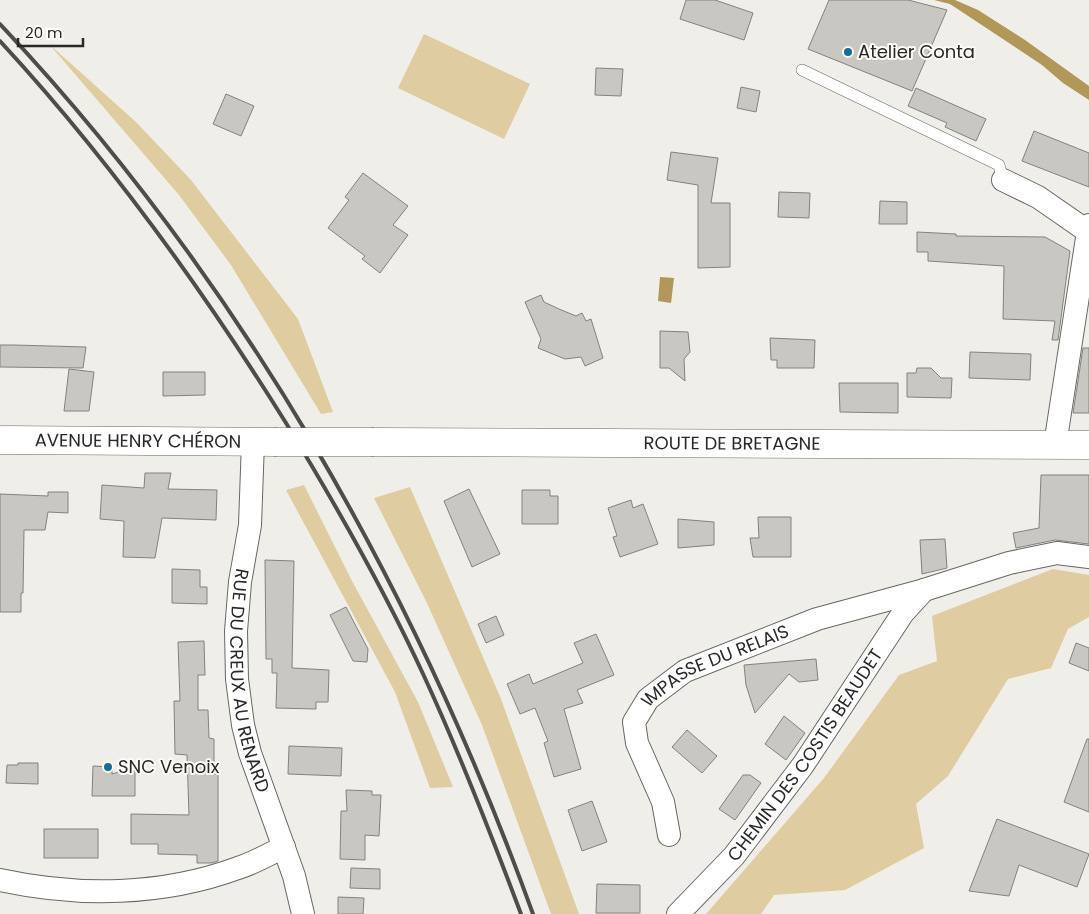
<svg xmlns="http://www.w3.org/2000/svg" width="1089" height="914" viewBox="0 0 1089 914" font-family="Poppins,sans-serif">
<rect width="100%" height="100%" fill="#f0eee8"/>
<g fill="#dfcda1">
<path d="M424,34L530,84L504,139L398,88Z"/>
<path d="M49,44L136,122L191,180L298,319L333,412L321,414L231,265L179,195Z"/>
<path d="M304,485L352,581L418,702L453,787L430,788L395,692L286,490Z"/>
<path d="M410,487L501,699L579,914H551L482,725L426,601L374,498Z"/>
<path d="M1053,569L1089,575V617L1068,629L1051,668L1008,679L948,776L916,804L924,848L845,890L774,895L761,914H706L824,778L899,675L937,661L932,616Z"/>
</g>
<g fill="#b29858">
<path d="M934,0H955L978,10L1025,40L1089,86V100L1063,83L1042,65L950,4Z"/>
<path d="M660,277L674,278L671,303L658,301Z"/>
</g>
<g fill="#c9c7c2" stroke="#84827d">
<path d="M686,0H715L753,13L744,40L680,19Z"/>
<path d="M829,0H908L947,10L912,91L808,49Z"/>
<path d="M596,68L623,69L621,96L595,95Z"/>
<path d="M741,87L760,91L756,112L737,108Z"/>
<path d="M916,88L986,119L976,141L945,127L947,123L908,106Z"/>
<path d="M226,94L254,106L241,136L213,124Z"/>
<path d="M1034,131L1089,153V187L1022,161Z"/>
<path d="M671,152L718,158L711,203H730V267L698,268V185L667,180Z"/>
<path d="M363,173L408,206L393,225L408,235L380,273L362,259L365,256L328,228L349,200L345,197Z"/>
<path d="M779,192L810,193L809,218L778,217Z"/>
<path d="M880,201L907,202V224H879Z"/>
<path d="M917,232L956,234V236L1045,237L1070,251L1058,340H1052L1055,321L1003,319L1004,266L928,261V252H917Z"/>
<path d="M541,295L544,302L559,309L576,316L582,313L586,321L591,319L603,358L585,366L581,357L565,359L538,348L541,339L525,302Z"/>
<path d="M660,331L688,332L690,352L684,359L685,381L669,368H660Z"/>
<path d="M770,338L815,340L814,368H777V360H771Z"/>
<path d="M0,345H14L86,347L83,368L0,367Z"/>
<path d="M1083,348H1089V413H1073Z"/>
<path d="M970,352L1031,354L1030,380L969,378Z"/>
<path d="M917,368H931L941,378H952L951,398L907,397V373H916Z"/>
<path d="M69,369L94,372L89,411H64Z"/>
<path d="M163,372H205V395L163,396Z"/>
<path d="M839,383H898V413L840,412Z"/>
<path d="M145,473H171L168,489L217,490L216,520L162,518L155,558L123,557L124,521L100,519L102,485L144,488Z"/>
<path d="M1041,475H1089V544L1055,540L1016,548L1013,533L1039,528Z"/>
<path d="M469,489L500,554L472,567L444,501Z"/>
<path d="M522,490H550V496H558V524H522Z"/>
<path d="M48,492H68V513L48,512L45,530H24L23,593H21V612H0V494L48,496Z"/>
<path d="M631,500L633,508L643,504L658,544L620,557L613,537L617,536L608,508Z"/>
<path d="M758,517H791V557H753L750,538H759Z"/>
<path d="M678,519L714,522V545L678,548Z"/>
<path d="M945,539L947,568L922,574L920,540Z"/>
<path d="M265,560L294,561L292,668L329,670L328,702H316V709L276,708L277,673H272V659H266Z"/>
<path d="M172,569L200,570V587H207V604L172,603Z"/>
<path d="M346,607L368,649L367,662L353,661L330,615Z"/>
<path d="M496,616L504,635L486,643L478,624Z"/>
<path d="M596,634L614,675L577,690L583,703L564,709L581,769L554,777L544,743L548,741L535,708L520,714L507,684L529,674L533,684L583,663L574,643Z"/>
<path d="M204,641L205,675H198V710H208L209,738L214,739V774H218V861L211,863H197V855L158,854V844H131V814L189,815L187,755L175,754L174,701H180L178,642Z"/>
<path d="M1076,643L1089,648V671L1069,663Z"/>
<path d="M816,659L818,680L799,682L789,674L755,713L746,685L744,665Z"/>
<path d="M784,716L805,733L786,760L765,744Z"/>
<path d="M687,730L717,756L702,773L672,747Z"/>
<path d="M1087,739H1089V812L1064,802Z"/>
<path d="M289,746L342,748L341,776L288,774Z"/>
<path d="M18,763H38V784L6,783L7,765H18Z"/>
<path d="M93,766L112,767V774L135,767V796H92Z"/>
<path d="M743,775H750L761,783L735,820L719,809Z"/>
<path d="M346,790L372,791V795H381L379,836L365,835V860L340,859L341,811H347Z"/>
<path d="M592,801L607,842L582,851L568,810Z"/>
<path d="M997,819L1089,854L1077,887L1019,865L1009,896L969,891Z"/>
<rect x="44" y="829" width="54" height="29"/>
<path d="M351,868L380,869V889L350,888Z"/>
<path d="M597,884L640,885V913H596Z"/>
<path d="M338,897L364,898L363,914H338Z"/>
</g>
<g fill="none" stroke-linecap="round" stroke-linejoin="round">
<g stroke="#696762" stroke-width="12">
<path id="lane" d="M802,70L999,165L1003,180"/>
</g>
<g stroke="#696762" stroke-width="24">
<g id="street">
<path d="M1003,180L1038,197L1087,231"/>
<path id="s1" d="M253,442L250,525L240,582L236,631L237,679L243,725L250,753L294,876L303,914"/>
<path d="M1055,445L1089,225"/>
<path id="s2" d="M669,835L663,802L637,743L634,722L648,699L685,671L817,619L924,590L1009,563L1057,553L1089,557"/>
<path d="M0,880C78,897 162,896 238,868C254,863 269,854 284,847"/>
<path id="s3" d="M678,914L734,856L803,765L903,613L924,590"/>
</g>
</g>
<g stroke="#696762" stroke-width="29">
<g id="secondary">
<path id="s4" d="M0,440L274,442"/>
<path id="s5" d="M374,442L1089,445"/>
</g>
</g>
<use href="#lane" stroke="#fff" stroke-width="11"/>
<use href="#street" stroke="#fff" stroke-width="22"/>
<use href="#secondary" stroke="#fff" stroke-width="28"/>
<g stroke="#4f4d4b" stroke-width="4">
<path d="M0,24C239,278 415,587 533,914"/>
<path d="M0,41C108,158 202,288 286,423C336,505 384,589 424,676C460,754 491,834 521,914"/>
</g>
<g stroke="#696762" stroke-width="29" stroke-linecap="butt">
<path id="secondary-bridge" d="M274,442H374"/>
</g>
<use href="#secondary-bridge" stroke="#fff" stroke-width="28"/>
</g>
<g fill="#116e9d" stroke="#fdfbf5" stroke-width="2">
<circle cx="848" cy="52" r="5"/>
<circle cx="108" cy="767" r="5"/>
</g>
<g text-anchor="middle" stroke-width="4" stroke-linejoin="round" paint-order="stroke">
<g font-size="18" fill="#292826" stroke="#fdfbf5" text-anchor="start">
<text x="858" y="58">Atelier Conta</text>
<text x="118" y="773">SNC Venoix</text>
</g>
<g font-size="18" fill="#292826" stroke="#fdfbf5">
<text dy="6" stroke="none"><textPath href="#s4" startOffset="138">AVENUE HENRY CHÉRON</textPath></text>
<text dy="6" stroke="none"><textPath href="#s5" startOffset="358">ROUTE DE BRETAGNE</textPath></text>
<text dy="6" stroke="none"><textPath href="#s2" startOffset="222">IMPASSE DU RELAIS</textPath></text>
<text dy="6" stroke="none"><textPath href="#s1" startOffset="241">RUE DU CREUX AU RENARD</textPath></text>
<text dy="6" stroke="none"><textPath href="#s3" startOffset="204">CHEMIN DES COSTIS BEAUDET</textPath></text>
</g>
</g>
<path d="M18 38v8h65v-8" fill="none" stroke="#292826" stroke-width="2.5"/>
<text x="25" y="38" font-size="15" fill="#292826" stroke="#fdfbf5" stroke-width="4" paint-order="stroke">20 m</text>
</svg>
